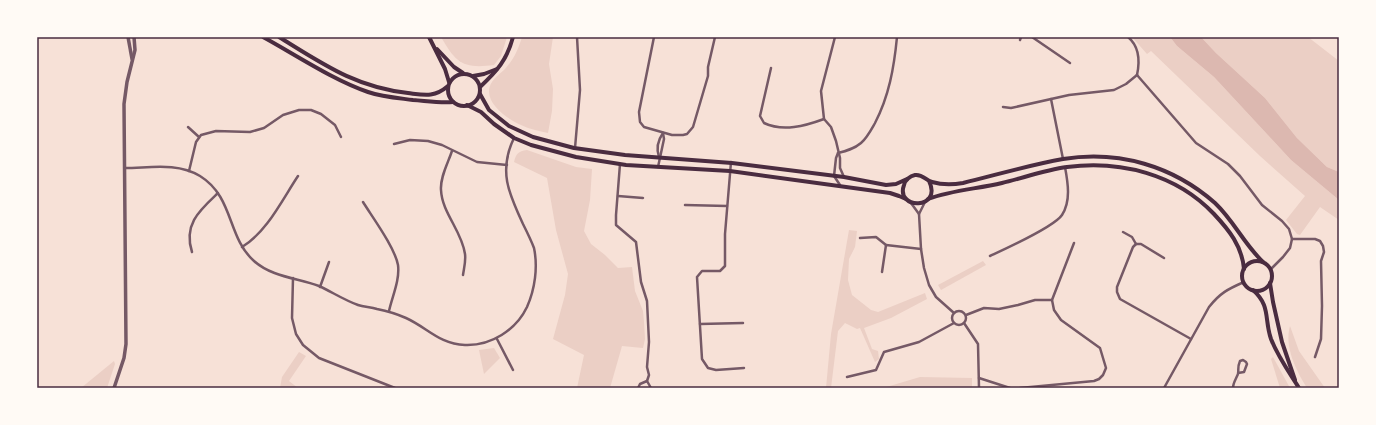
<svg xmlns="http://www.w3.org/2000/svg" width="1376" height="425" viewBox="0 0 1376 425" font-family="'IBM Plex Serif',serif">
<rect width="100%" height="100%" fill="#f7e1d7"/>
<g fill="#ebcfc5">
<path d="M441,37H507L501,56L494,65C463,69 456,63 441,37Z"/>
<path d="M522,37H553L549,64L553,89L552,111L548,133C539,131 529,129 521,125C507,119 480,100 492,82C495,77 501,73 505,69C514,59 518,50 522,37Z"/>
<path d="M1132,37H1170L1177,46L1214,77L1291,160L1339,200V220L1320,207L1300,235L1297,234L1286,220L1305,196L1260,156L1151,51L1147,54Z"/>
<path d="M1201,37H1308L1339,61V172L1327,167L1297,138L1265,98L1216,53Z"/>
<path d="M527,150L576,167L592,169L590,200L584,231L591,244L605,255L618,268L632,267L635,291L643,311L644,322L645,339L643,348L622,346L610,388H577L584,355L553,339L565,295L568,274L556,230L547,178L514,162C516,154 518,151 527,150Z"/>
<path d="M849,230L857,231L855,247L849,259L848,280L852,295L871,310L878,312L925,293L927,299L891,318L864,328L872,349L878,351L879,359L875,362L860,328L857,329L845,323L838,331L831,388H826L831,334Z"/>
<path d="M983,261L986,265L941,290L938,285Z"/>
<path d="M1290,326L1299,351L1325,388H1307C1296,370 1284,347 1290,326Z"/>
<path d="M494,348L500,358L484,374L479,350Z"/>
<path d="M299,352L306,356L289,381L298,388H280L282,377Z"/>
<path d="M1273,357L1290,388H1280L1271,359Z"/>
<path d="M114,361L115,364L107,388H81Z"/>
<path d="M920,377L972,378V388H883Z"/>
</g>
<path fill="#dcb8b0" d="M1170,37H1201L1216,53L1265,98L1297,138L1327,167L1339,172V200L1291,160L1214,77L1177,46Z"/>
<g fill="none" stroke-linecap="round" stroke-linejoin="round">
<g stroke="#755966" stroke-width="2.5">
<path d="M654,37L639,112L640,122L644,127L672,135H683L687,134L693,127L708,76V67L715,37"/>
<path d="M835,37L821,91L824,119L831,127L836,141L840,158V168L844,177"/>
<path d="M1032,37L1070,63"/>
<path d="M1128,37C1140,47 1140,61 1137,75"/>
<path d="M1020,40L1021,37"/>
<path d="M771,68L760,116L764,123C783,132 805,126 824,119"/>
<path d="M1137,75L1196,143L1228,164L1240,176L1262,205L1282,221L1289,229L1292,239L1290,248L1283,257L1271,269"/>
<path d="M1051,99L1063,159"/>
<path d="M1003,107L1011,108L1069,95L1114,90L1126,84L1137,75"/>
<path d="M188,127L199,137"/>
<path d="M394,144L410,140L428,141L442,145L477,162L507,165"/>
<path d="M575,148L580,90L577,37"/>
<path d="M452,151C448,163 440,177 441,190C442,213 462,231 465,254C466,261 464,268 463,275"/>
<path d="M838,153C846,151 854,149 861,143C867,138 871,130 875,123C889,96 894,68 897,37"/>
<path d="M838,153L836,158L834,176L840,185"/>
<path d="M659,157C656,148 658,140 663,133"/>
<path d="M731,162L725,234V266L720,271H702L697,277L702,359L708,368L716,370L744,368"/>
<path d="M620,164L616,215V225L636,242L641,282L647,301L649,342L647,367L649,375L647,381"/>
<path d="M658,167L664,139L663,133"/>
<path d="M125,168C149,168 177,162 200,176C234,197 227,237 254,261C272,277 297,278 319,286C332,292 344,300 358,305C364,307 371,307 377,309C387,311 397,314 406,318C428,328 439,344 465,345C491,346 516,330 527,307C535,289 538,267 534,248C531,240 527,232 523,224C509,194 498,171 514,138"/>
<path d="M189,171L196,142L201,135L216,131L250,132L264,128L283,115L299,110H311L321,114L335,125L341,137"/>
<path d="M618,196L643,198"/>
<path d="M363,202C373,218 395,248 398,265C400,280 392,297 389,311"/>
<path d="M925,202L919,214L921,249L924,268L929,285L936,297L954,313"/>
<path d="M911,203L919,214"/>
<path d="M685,205L727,206"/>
<path d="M1123,232L1132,237L1136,244"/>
<path d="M860,238L876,237L886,245"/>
<path d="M1292,239H1315L1320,241L1323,246L1324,252L1321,261L1322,306L1321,339L1315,357"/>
<path d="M1136,244L1133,247L1117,287V292L1120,299L1191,339"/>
<path d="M1136,244H1141L1164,258"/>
<path d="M242,247C267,232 282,200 298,176"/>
<path d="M192,252C183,224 200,210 218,193"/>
<path d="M990,256C1005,249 1054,227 1062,215C1071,201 1068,183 1065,167"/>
<path d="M882,272L886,245L921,249"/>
<path d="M293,278L292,318L296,334L303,345L319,358L395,388"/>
<path d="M320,287L329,262"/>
<circle cx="959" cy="318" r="7"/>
<path d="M966,315L984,308L999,309L1018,305L1035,300H1052"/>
<path d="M964,323L978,344L979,388"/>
<path d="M700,324L743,323"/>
<path d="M497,339L513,370"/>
<path d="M847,377L876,370L884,352L919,342L954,323"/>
<path d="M979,378L1010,388"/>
<path d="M638,388L640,384L647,381L651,388"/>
<path d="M1020,388L1094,381L1099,379L1103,375L1106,368L1100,348L1061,320L1054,310L1052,300L1074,243"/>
<path d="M1164,388L1209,307C1220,293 1228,289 1244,282"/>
<path d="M1233,388C1233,383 1236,379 1238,374C1239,369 1237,368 1240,361L1243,360L1246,362L1247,364L1244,372L1238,373"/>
</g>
<g stroke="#755966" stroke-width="3.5">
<path d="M128,37L132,59"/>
<path d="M114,388L124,358L126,344L124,104L127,82L135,50L134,37"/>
</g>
<g stroke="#4a2c40" stroke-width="4">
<path d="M263,37C296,55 333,80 368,92C383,97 398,98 413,100C427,101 439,103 453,102"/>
<path d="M279,37C323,64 355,87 408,93C424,95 434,98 448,86"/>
<path d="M429,37L445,69L449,82"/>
<path d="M437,49L454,67L463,73"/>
<circle cx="464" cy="90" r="16"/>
<path d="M473,76L484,74L497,69"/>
<path d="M480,87C497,71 507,60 513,37"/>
<path d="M480,94L489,110L509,126L533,137L574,148L625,155L732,163L844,177L886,185L896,184L907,179"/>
<path d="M467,105L481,112L494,124L514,138L531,145L576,157L626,165L730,171L890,193L899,196L906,199"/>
<path d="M929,181C943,210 895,210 904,185C905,180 910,176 915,175C923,174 925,180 932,182C942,185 952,185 963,183C996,175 1029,165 1063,159C1119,150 1173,166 1215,203C1234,221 1244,244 1263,262"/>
<path d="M928,199C952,190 977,189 1002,183C1023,178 1045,170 1067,167C1120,160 1176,174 1214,214C1229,230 1242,246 1244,269"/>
<circle cx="1257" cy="276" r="15"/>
<path d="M1270,283L1273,302L1282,342L1295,380"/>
<path d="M1253,290C1271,306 1264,319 1271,339C1278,357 1289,372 1299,388"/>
</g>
</g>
<rect width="1376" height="425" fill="none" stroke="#fffaf5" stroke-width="76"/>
<rect x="38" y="38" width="1300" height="349" fill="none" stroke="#4a2c40" stroke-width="1.5"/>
</svg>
